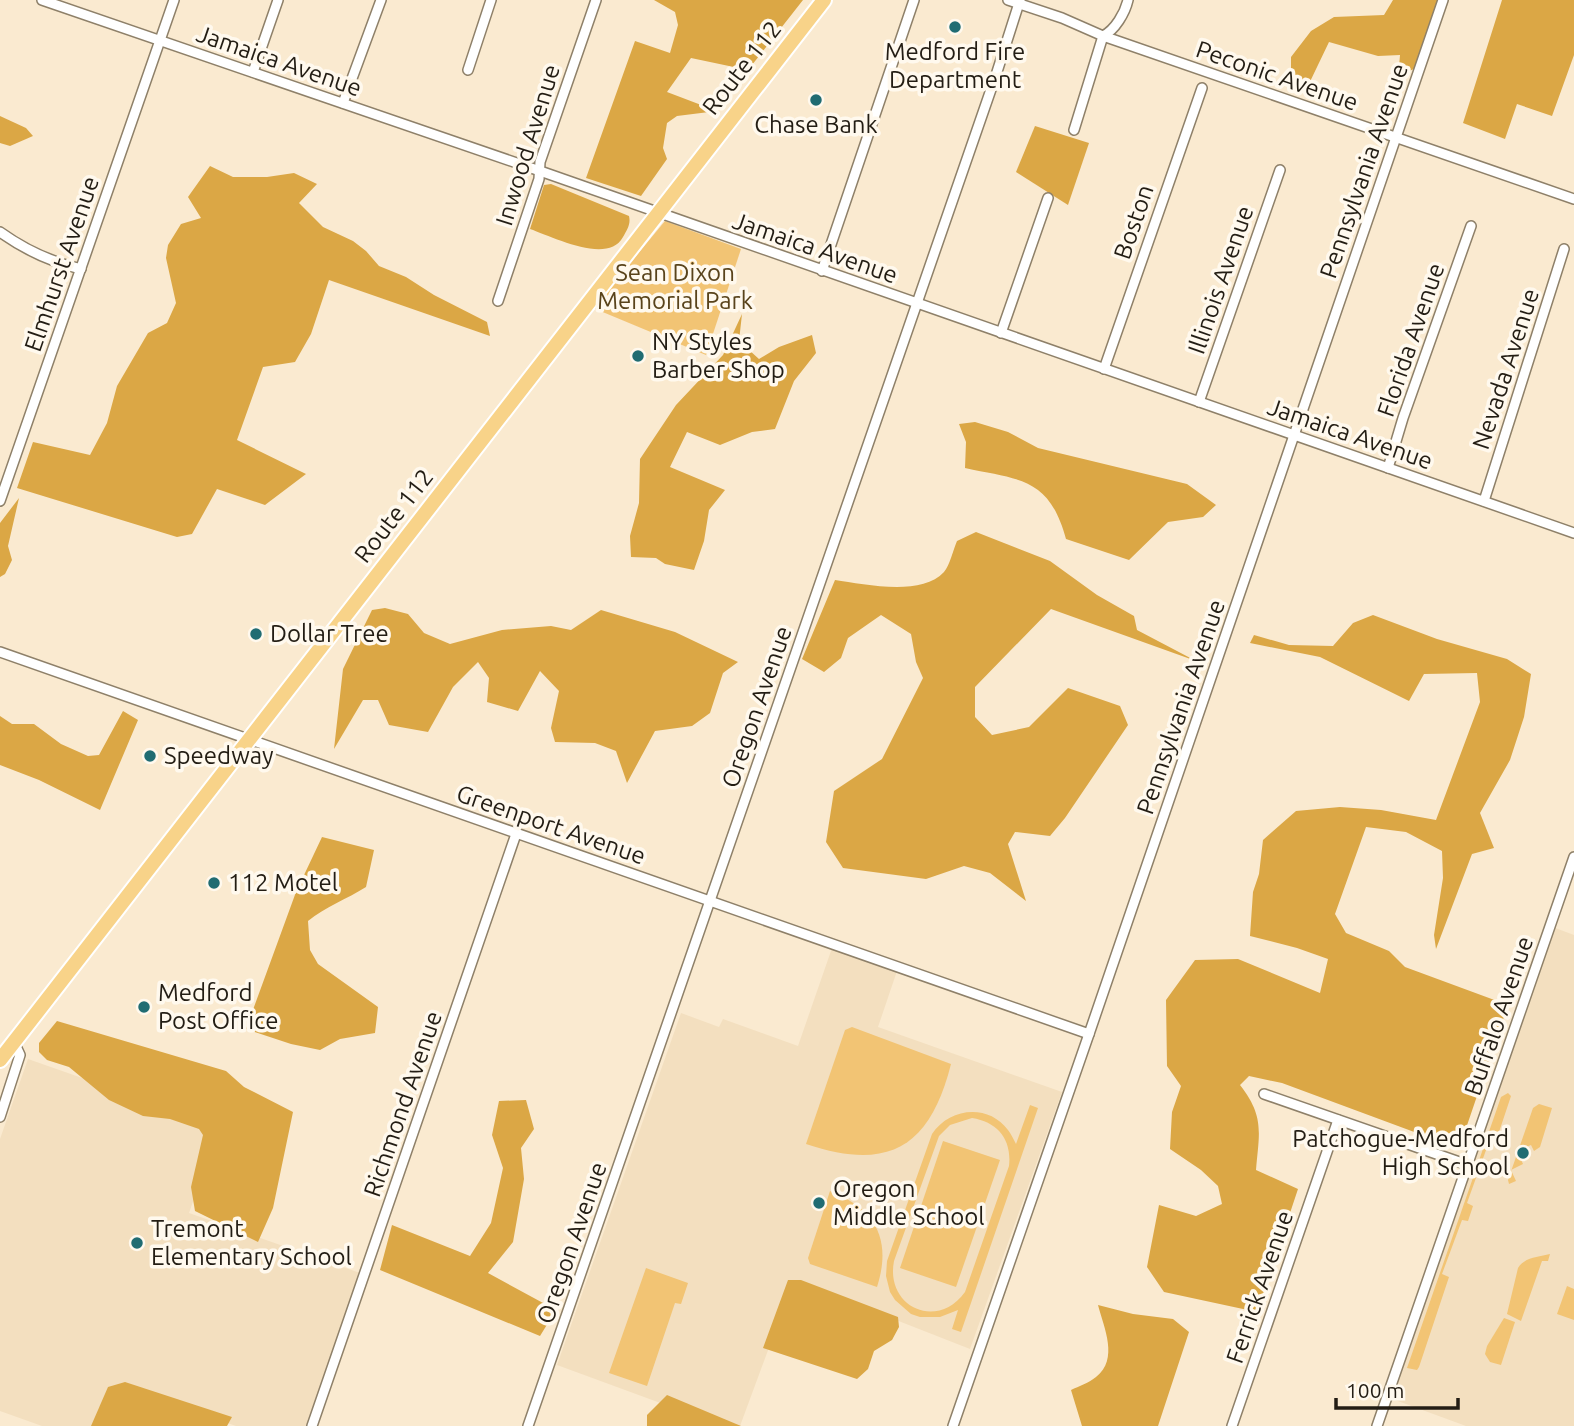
<svg xmlns="http://www.w3.org/2000/svg" width="1574" height="1426" viewBox="0 0 1574 1426" font-family="Ubuntu,sans-serif">
<rect width="100%" height="100%" fill="#faead0"/>
<g fill="#f3dfbf">
<path d="M1550,926L1574,935V1426H1466L1387,1397Z"/>
<path d="M832,948L897,971L878,1027L1062,1092L970,1349L794,1280L740,1426H723L557,1365L681,1013L719,1027L723,1019L798,1046Z"/>
<path d="M28,1059L219,1126L189,1213L360,1273L306,1426H236L117,1385L102,1426H42L0,1411V1139Z"/>
</g>
<g fill="#f2c474" fill-rule="evenodd">
<path d="M665,221L741,249L706,355L593,308Z"/>
<path d="M852,1027L951,1064C930,1147 889,1172 806,1144L845,1030Z"/>
<path d="M1508,1093L1511,1096L1496,1141L1490,1139L1467,1203L1473,1206L1468,1221L1462,1220L1442,1274L1449,1277L1419,1367L1417,1370L1407,1368L1501,1097Z"/>
<path d="M1539,1104L1552,1108L1540,1147L1534,1151L1531,1145L1517,1151L1523,1164L1511,1170L1516,1181L1509,1184L1508,1180L1533,1108Z"/>
<path d="M1030,1105L1038,1108L961,1332L952,1329L958,1310L940,1317H920L911,1314L895,1300L890,1292L886,1276L887,1261L932,1134C949,1108 988,1103 1008,1130C1011,1134 1014,1140 1016,1144ZM972,1118C998,1122 1012,1140 1009,1166L965,1292C937,1331 885,1307 894,1261L939,1136L950,1125Z"/>
<path d="M943,1141L1000,1160L956,1287L900,1268Z"/>
<path d="M830,1191C876,1209 892,1240 877,1287L810,1264L808,1258Z"/>
<path d="M1550,1254L1548,1261H1542L1521,1321L1507,1314L1518,1268C1525,1257 1538,1257 1550,1254Z"/>
<path d="M646,1268L688,1283L681,1304L675,1303L647,1386L609,1373Z"/>
<path d="M1567,1286L1574,1289V1320L1557,1314Z"/>
<path d="M1504,1318L1515,1322L1501,1365L1490,1362L1485,1354L1487,1346Z"/>
</g>
<g fill="#dba745">
<path d="M654,0H803L748,70L691,58L667,92L717,111L677,116L667,123L663,148L667,159L641,196L586,178L635,41L670,53L678,25L675,12Z"/>
<path d="M1393,0H1438L1414,69L1409,71L1399,67L1400,55L1378,56L1329,42L1306,90L1291,83V57L1311,31L1334,17L1384,15Z"/>
<path d="M1502,0H1574V55L1552,116L1517,104L1505,139L1463,123Z"/>
<path d="M0,116L26,128L33,136L10,146L0,143Z"/>
<path d="M1035,126L1089,143L1068,205L1016,172Z"/>
<path d="M210,166L233,177H267L294,173L317,184L299,203L323,227L353,241L366,251L379,266L406,277L434,295L487,322L490,336L329,280L311,334L295,362L263,367L237,440L306,474L265,505L217,489L192,534L177,537L17,488L33,442L90,455L107,423L117,386L148,333L167,323L176,303L166,258L168,245L181,224L201,218L188,197Z"/>
<path d="M551,184L629,216C631,224 627,230 623,237C608,265 553,237 530,229L544,185Z"/>
<path d="M742,314L739,341L759,359L779,347L812,335L816,353L794,381L775,429L752,432L720,445L687,432L670,467L725,490L709,510L704,541L694,570L665,564L656,558L631,557L630,536L639,503L640,459L676,405L723,355Z"/>
<path d="M975,422L1008,432L1038,448L1187,484L1216,505L1203,517L1168,522L1129,560L1066,539C1049,477 1020,480 965,468L966,442L959,424Z"/>
<path d="M19,498L8,546L12,560L5,574L0,577V523Z"/>
<path d="M976,532L1050,561L1097,595L1134,616L1137,630L1196,661L1051,609L975,687V717L992,735L1029,727L1068,688L1120,706L1128,725L1065,818L1050,836L1015,832L1008,844L1026,901L990,873L964,866L926,879L843,868L826,842L834,791L882,759L923,678L916,662L911,634L881,615L848,638L841,658L824,672L802,659L835,580C864,584 921,597 944,572C950,565 953,550 957,541Z"/>
<path d="M385,608L408,614L424,633L450,644L502,630L551,626L571,630L601,610L675,632L738,662L723,673L710,713L692,726L655,731L627,783L616,751L595,743L555,742L551,728L559,691L540,671L518,711L487,702L489,678L478,662L453,687L428,732L389,725L378,700H363L334,749L343,669L372,610Z"/>
<path d="M1373,615L1437,639L1507,659L1531,674L1524,717L1510,760L1480,813L1494,848L1472,854L1436,949L1434,935L1443,878L1442,851L1406,832L1366,827L1335,914L1346,933L1389,951L1405,967L1508,1005L1461,1143L1452,1146L1282,1083L1249,1076L1240,1085C1265,1117 1259,1133 1256,1170L1298,1189L1257,1312L1164,1292L1147,1267L1159,1205L1196,1216L1222,1204L1218,1186L1201,1170L1170,1149L1172,1112L1181,1086L1167,1066L1166,1000L1195,960L1238,959L1320,993L1328,959L1297,948L1250,936L1253,892L1259,874L1263,840L1296,811L1340,807L1381,810L1436,820L1480,702L1477,673L1424,674L1409,701L1320,657L1250,643L1254,635L1289,645L1333,646L1353,623Z"/>
<path d="M123,711L138,720L100,810L39,780L0,765V716L12,724H34L61,744L88,756L99,755Z"/>
<path d="M322,837L374,850L366,887C347,899 325,907 308,921L310,950L318,964L378,1007L375,1033L340,1039L320,1050L291,1044L246,1029L296,892Z"/>
<path d="M57,1021L226,1071L244,1087L293,1112L273,1208L258,1242L195,1211L191,1187L203,1135L199,1129L170,1119L143,1116L109,1100L69,1067L47,1060L39,1052V1043Z"/>
<path d="M526,1100L534,1129L521,1148L524,1179L513,1242L488,1273L556,1310L540,1336L380,1270L392,1225L470,1256L491,1223L503,1168L492,1135L499,1101Z"/>
<path d="M788,1280H801L898,1317L899,1327L892,1340L874,1351L868,1369L857,1379L763,1348Z"/>
<path d="M1098,1305L1133,1314L1173,1319L1189,1332L1158,1426H1082L1071,1390C1079,1386 1089,1383 1096,1377C1119,1359 1104,1328 1098,1305Z"/>
<path d="M125,1382L232,1417L227,1426H91L108,1387Z"/>
<path d="M667,1395L741,1426H647V1415Z"/>
</g>
<g fill="none" stroke-linecap="round" stroke-linejoin="round">
<g stroke="#8e8069" stroke-width="12">
<g id="street">
<path d="M42,0L540,171L1574,533"/>
<path d="M1008,0L1062,18L1103,36L1574,199"/>
<path d="M468,70L491,0"/>
<path d="M253,72L278,0"/>
<path d="M343,103L381,0"/>
<path d="M1074,130L1103,36C1115,30 1125,13 1128,0"/>
<path d="M0,232C25,250 51,262 81,269"/>
<path d="M822,271L914,0"/>
<path d="M498,301L539,179L540,162L596,0"/>
<path d="M1001,333L1048,198"/>
<path d="M1104,369L1202,88"/>
<path d="M1199,402L1280,170"/>
<path d="M1388,468L1403,418L1471,226"/>
<path d="M0,501L174,0"/>
<path d="M1484,501L1564,249"/>
<path d="M0,652L1089,1034"/>
<path d="M1264,1094L1468,1165"/>
<path d="M0,1117L20,1055L14,1042"/>
<path d="M312,1426L516,834"/>
<path d="M528,1426L996,75L1020,0"/>
<path d="M953,1426L1089,1034L1443,0"/>
<path d="M1232,1426L1338,1120"/>
<path d="M1377,1426L1574,857"/>
</g>
</g>
<g stroke="#fff" stroke-width="18">
<path id="primary" d="M0,1060L824,0"/>
</g>
<use href="#street" stroke="#fff" stroke-width="9"/>
<use href="#primary" stroke="#f8d389" stroke-width="14"/>
</g>
<g fill="#206c72" stroke="#fff9ee" stroke-width="2.5">
<circle cx="955" cy="27" r="7"/>
<circle cx="816" cy="100" r="7"/>
<circle cx="638" cy="356" r="7"/>
<circle cx="256" cy="634" r="7"/>
<circle cx="150" cy="756" r="7"/>
<circle cx="214" cy="883" r="7"/>
<circle cx="144" cy="1007" r="7"/>
<circle cx="1523" cy="1153" r="7"/>
<circle cx="819" cy="1203" r="7"/>
<circle cx="137" cy="1243" r="7"/>
</g>
<g text-anchor="middle" stroke-width="7" stroke-linejoin="round" paint-order="stroke">
<g font-size="24" fill="#231d14" stroke="#fff9ee" text-anchor="start">
<text x="955" y="60" text-anchor="middle">Medford Fire<tspan x="955" dy="28">Department</tspan></text>
<text x="816" y="133" text-anchor="middle">Chase Bank</text>
<text x="652" y="350">NY Styles<tspan x="652" dy="28">Barber Shop</tspan></text>
<text x="270" y="642">Dollar Tree</text>
<text x="164" y="764">Speedway</text>
<text x="228" y="891">112 Motel</text>
<text x="158" y="1001">Medford<tspan x="158" dy="28">Post Office</tspan></text>
<text x="1509" y="1147" text-anchor="end">Patchogue-Medford<tspan x="1509" dy="28">High School</tspan></text>
<text x="833" y="1197">Oregon<tspan x="833" dy="28">Middle School</tspan></text>
<text x="151" y="1237">Tremont<tspan x="151" dy="28">Elementary School</tspan></text>
</g>
<g font-size="24" fill="#231d14" stroke="#fff9ee">
<text transform="translate(279 61) rotate(19)" y="8">Jamaica Avenue</text>
<text transform="translate(742 68) rotate(-52)" y="8">Route 112</text>
<text transform="translate(1277 76) rotate(19)" y="8">Peconic Avenue</text>
<text transform="translate(528 145) rotate(-73)" y="8">Inwood Avenue</text>
<text transform="translate(1364 171) rotate(-71)" y="8">Pennsylvania Avenue</text>
<text transform="translate(1134 222) rotate(-71)" y="8">Boston</text>
<text transform="translate(815 248) rotate(19)" y="8">Jamaica Avenue</text>
<text transform="translate(62 264) rotate(-71)" y="8">Elmhurst Avenue</text>
<text transform="translate(1221 280) rotate(-71)" y="8">Illinois Avenue</text>
<text transform="translate(1411 340) rotate(-71)" y="8">Florida Avenue</text>
<text transform="translate(1506 369) rotate(-72)" y="8">Nevada Avenue</text>
<text transform="translate(1350 434) rotate(19)" y="8">Jamaica Avenue</text>
<text transform="translate(394 516) rotate(-52)" y="8">Route 112</text>
<text transform="translate(757 707) rotate(-71)" y="8">Oregon Avenue</text>
<text transform="translate(1181 707) rotate(-71)" y="8">Pennsylvania Avenue</text>
<text transform="translate(551 825) rotate(19)" y="8">Greenport Avenue</text>
<text transform="translate(1499 1016) rotate(-71)" y="8">Buffalo Avenue</text>
<text transform="translate(403 1104) rotate(-71)" y="8">Richmond Avenue</text>
<text transform="translate(572 1243) rotate(-71)" y="8">Oregon Avenue</text>
<text transform="translate(1260 1287) rotate(-71)" y="8">Ferrick Avenue</text>
</g>
<g font-size="24" fill="#59431b" stroke="#fff9ee">
<text x="675" y="281">Sean Dixon<tspan x="675" dy="28">Memorial Park</tspan></text>
</g>
</g>
<path d="M1336 1398v10h122v-10" fill="none" stroke="#231d14" stroke-width="3.5"/>
<text x="1346" y="1398" font-size="21" fill="#231d14" stroke="#fff9ee" stroke-width="5" paint-order="stroke">100 m</text>
</svg>
